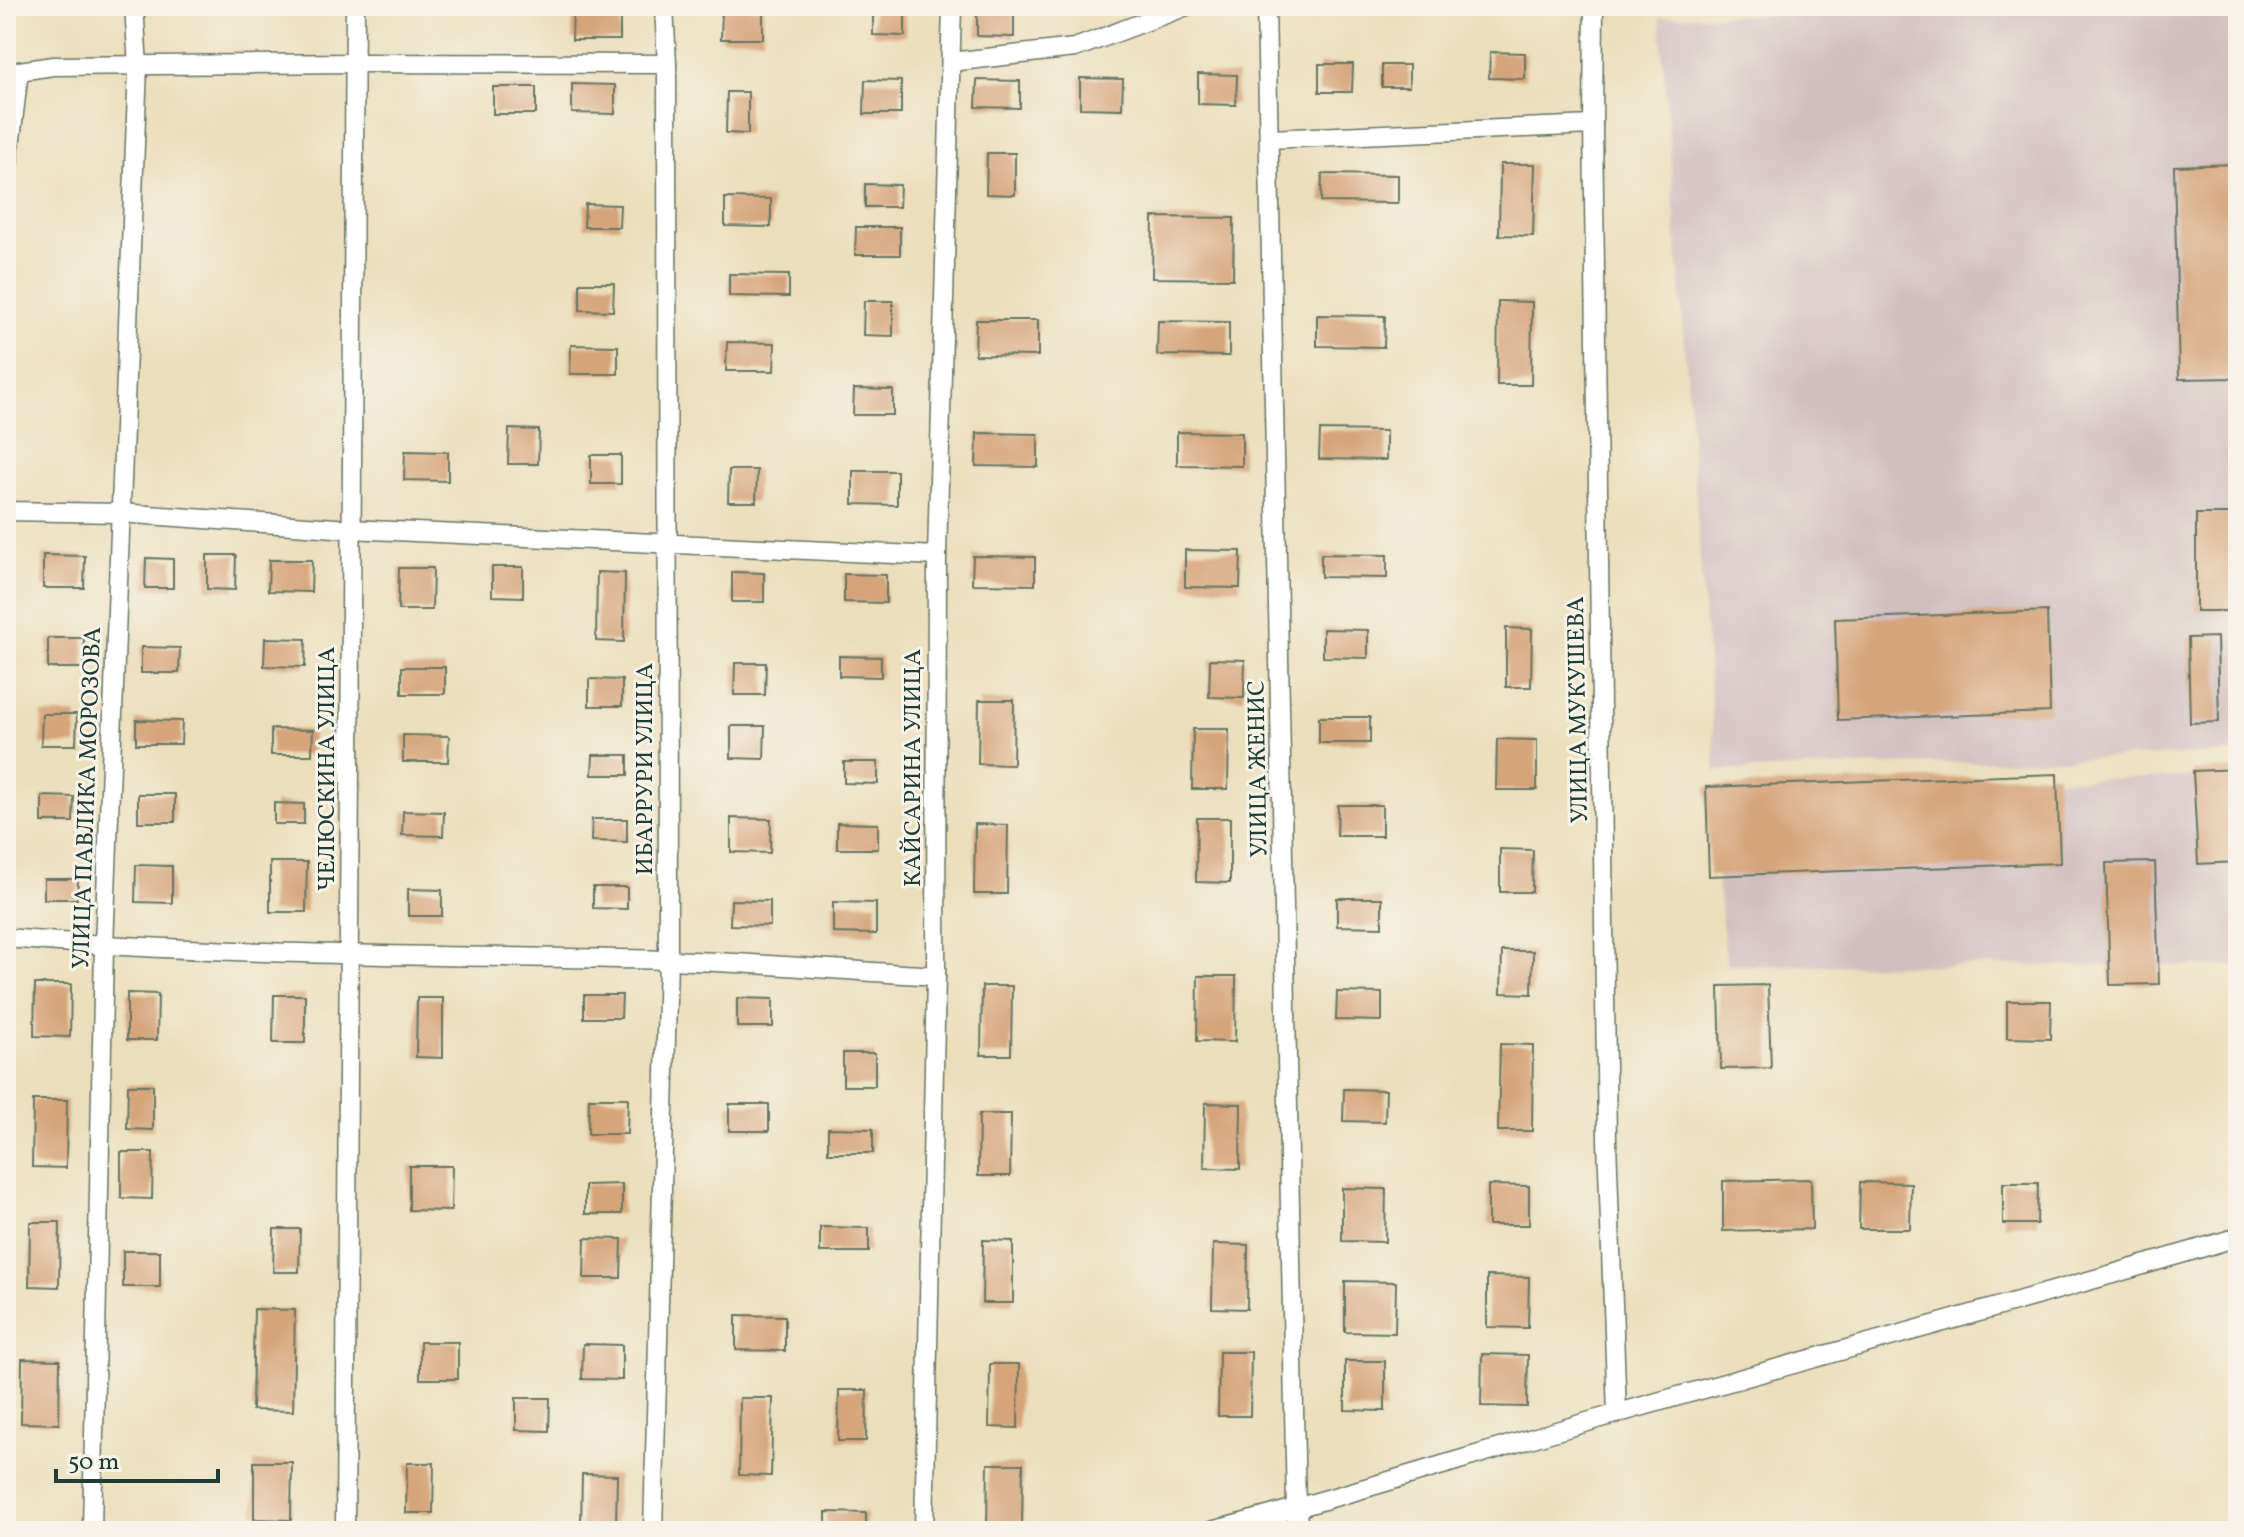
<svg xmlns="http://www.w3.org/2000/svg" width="2244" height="1537" viewBox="0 0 2244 1537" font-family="Vollkorn,serif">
<rect width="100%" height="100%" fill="#f7f3e8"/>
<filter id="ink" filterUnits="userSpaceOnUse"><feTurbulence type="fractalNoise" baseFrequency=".0125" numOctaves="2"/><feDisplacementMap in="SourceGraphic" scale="16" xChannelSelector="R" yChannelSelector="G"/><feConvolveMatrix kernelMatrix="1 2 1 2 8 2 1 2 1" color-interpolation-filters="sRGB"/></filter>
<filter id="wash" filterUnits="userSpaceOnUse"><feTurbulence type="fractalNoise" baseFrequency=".006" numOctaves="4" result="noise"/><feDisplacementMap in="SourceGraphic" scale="32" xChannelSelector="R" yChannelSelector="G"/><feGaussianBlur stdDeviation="1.8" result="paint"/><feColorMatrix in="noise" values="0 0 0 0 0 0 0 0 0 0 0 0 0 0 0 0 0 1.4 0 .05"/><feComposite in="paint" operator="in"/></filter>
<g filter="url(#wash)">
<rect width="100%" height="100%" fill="#ebdebb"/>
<g fill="#d1bfbf">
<path d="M2238,6V753L1716,771L1660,17Z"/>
<path d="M2238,776V966L1727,965L1706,787Z"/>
</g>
<g id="blocks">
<g fill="#d5a47a">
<path d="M573,6H620V40H572Z"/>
<path d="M873,6H905V36L873,35Z"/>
<path d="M977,6H1014V37L977,36Z"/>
<path d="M722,8H763V39H721Z"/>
<path d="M1490,52L1525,53V79L1489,78Z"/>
<path d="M1319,64H1353L1352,92H1319Z"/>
<rect x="1382" y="65" width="27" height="22"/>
<path d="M1198,74L1237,75L1236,105L1198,104Z"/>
<path d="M1080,78L1123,79L1122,109L1080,108Z"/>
<path d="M865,80L901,81V114H864Z"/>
<path d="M977,80L1020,81V108L976,107Z"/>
<path d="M572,84L615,85V114L572,113Z"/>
<rect x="493" y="87" width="43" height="27"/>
<path d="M727,92H748V134L726,133Z"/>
<path d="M987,153H1015V195L986,194Z"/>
<path d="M1500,164H1535L1533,236L1499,235Z"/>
<path d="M2238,164V378L2179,379L2174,166Z"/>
<path d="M1322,174L1398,175V203L1321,202Z"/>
<path d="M865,184L900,185L899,207H865Z"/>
<path d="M725,198L771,199V227L725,226Z"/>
<path d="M585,204L620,205L619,227H584Z"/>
<path d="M1153,217L1234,218L1233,279L1152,278Z"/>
<path d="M856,227H900V255H855Z"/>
<path d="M729,274L789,275V297L729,296Z"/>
<path d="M580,283H614L613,311L580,310Z"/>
<path d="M864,301H893V336L863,335Z"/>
<path d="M1498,301L1532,302L1531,385H1497Z"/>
<path d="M1317,315L1385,316L1384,347L1317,346Z"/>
<path d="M976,320H1038V356L975,355Z"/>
<path d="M1158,321L1229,322V356L1157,355Z"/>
<path d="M727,342L775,343L774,371H726Z"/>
<path d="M571,345L618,346V374H570Z"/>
<path d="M854,389L893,390V415H853Z"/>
<path d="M509,429L539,430L538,464H508Z"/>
<path d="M1320,430L1386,431V460L1319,459Z"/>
<path d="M1177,432L1242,433V466L1177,465Z"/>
<path d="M977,433L1038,434V467L976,466Z"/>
<path d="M405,451L448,452V481L404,480Z"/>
<rect x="591" y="455" width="30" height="29"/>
<path d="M729,470H757L756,502H728Z"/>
<path d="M853,471H897V505L853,504Z"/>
<rect x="2196" y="514" width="42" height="97"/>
<path d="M1185,550L1241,551L1240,588L1185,587Z"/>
<path d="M1321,554L1387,555V578L1321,577Z"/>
<path d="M43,555L85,556L84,588H43Z"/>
<path d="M207,555H236L235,590L207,589Z"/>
<path d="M973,556L1035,557V585L972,584Z"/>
<path d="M146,558L173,559V588H145Z"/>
<path d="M269,560H312L311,592L268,591Z"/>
<path d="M492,567H523V597L492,596Z"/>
<path d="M399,568H433L432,610H398Z"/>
<path d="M597,572L625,573L624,642L596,641Z"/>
<path d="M732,572L764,573V602H732Z"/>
<path d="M844,574L886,575V603L844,602Z"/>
<path d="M2047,611L2050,712L1838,720L1835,619Z"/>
<path d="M1506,628L1532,629L1531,687H1506Z"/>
<path d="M1323,629L1368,630V658L1323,657Z"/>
<path d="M2217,637L2219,722L2190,723L2188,638Z"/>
<rect x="48" y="638" width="36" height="30"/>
<path d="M265,638L306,639L305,667L264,666Z"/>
<path d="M141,647L180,648L179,673H141Z"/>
<path d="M839,656L881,657V677L839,676Z"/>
<path d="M1210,659L1245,660L1244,698L1209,697Z"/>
<path d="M735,663H766L765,695H734Z"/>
<rect x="402" y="667" width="43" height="27"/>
<path d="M589,679L622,680V706H589Z"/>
<path d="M979,700H1014L1013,765L978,764Z"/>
<path d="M42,714H77L76,745H41Z"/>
<rect x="1319" y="717" width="51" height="26"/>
<path d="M136,720L182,721L181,744H136Z"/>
<path d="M731,726H765L764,759L731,758Z"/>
<path d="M271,729L313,730L312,755H271Z"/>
<path d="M1193,729H1229L1228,789H1192Z"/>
<path d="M403,735L449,736L448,762H403Z"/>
<path d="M1497,739L1537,740V790H1496Z"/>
<path d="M593,755H628V775H592Z"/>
<path d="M844,762H878V784L844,783Z"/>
<path d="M2238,769V862L2198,864L2193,771Z"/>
<path d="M2057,774L2060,863L1709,876L1706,787Z"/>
<rect x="138" y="794" width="37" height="28"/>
<path d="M42,796L74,797L73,822H42Z"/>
<path d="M274,803L304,804V824H274Z"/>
<path d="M1338,805H1382V836H1337Z"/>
<path d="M403,811L444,812L443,836L402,835Z"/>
<path d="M731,818L771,819L770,853L731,852Z"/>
<path d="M1197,818H1230V883L1196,882Z"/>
<path d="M592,819H627V842L591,841Z"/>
<path d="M837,823L878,824V849H837Z"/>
<path d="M975,824L1008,825L1007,894H974Z"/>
<path d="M1500,849L1533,850L1532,892H1500Z"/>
<path d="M270,862H307L306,912H270Z"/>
<path d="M2155,862L2159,984L2110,985L2106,863Z"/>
<path d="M136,865L172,866V903L135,902Z"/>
<path d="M44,879H78L77,899H44Z"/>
<path d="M593,887H627V909L593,908Z"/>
<path d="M408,889L442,890V916H408Z"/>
<path d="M1337,898H1382V927L1337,926Z"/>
<path d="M731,900L770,901V926L730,925Z"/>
<path d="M833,902L876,903V934L833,933Z"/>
<path d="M1502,951H1533L1532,994L1501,993Z"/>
<path d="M1198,976H1236L1235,1042L1197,1041Z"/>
<path d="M35,984H71L70,1037L34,1036Z"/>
<path d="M1768,985L1771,1068L1721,1069L1719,986Z"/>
<path d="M982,986H1012L1011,1055H981Z"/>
<path d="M1337,992L1382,993V1021L1336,1020Z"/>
<path d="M127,993L158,994L157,1040H127Z"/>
<path d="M274,995H305V1043H273Z"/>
<path d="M584,995H622L621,1018H584Z"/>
<path d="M417,998H443V1058L416,1057Z"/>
<path d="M737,998L773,999V1027H737Z"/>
<path d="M2007,1001H2051L2050,1039L2007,1038Z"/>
<path d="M1500,1044L1533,1045L1532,1131H1498Z"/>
<rect x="843" y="1053" width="32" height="33"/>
<path d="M128,1085H153V1130L127,1129Z"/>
<path d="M1344,1089L1386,1090L1385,1122L1343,1121Z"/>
<path d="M589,1098H628L627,1134H588Z"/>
<path d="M33,1100H67L66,1168L32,1167Z"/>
<path d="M1205,1103L1241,1104L1240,1169L1204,1168Z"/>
<rect x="729" y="1104" width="40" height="27"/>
<path d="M979,1114H1011L1010,1176H978Z"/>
<path d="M828,1128L873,1129V1153H828Z"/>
<path d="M121,1152H153L152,1199L121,1198Z"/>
<path d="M409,1166H452L451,1211L409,1210Z"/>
<path d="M1811,1179L1812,1229L1723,1231V1181Z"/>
<path d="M1860,1182L1911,1183L1910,1229H1859Z"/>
<path d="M2003,1183H2038L2037,1224H2003Z"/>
<path d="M622,1184V1214H585V1185Z"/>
<path d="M1488,1185L1529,1186V1225H1488Z"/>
<path d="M1342,1188L1386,1189L1385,1242L1342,1241Z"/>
<path d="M30,1222H60L59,1287L29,1286Z"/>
<path d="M820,1227L869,1228V1252H820Z"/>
<path d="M274,1229H300L299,1272H273Z"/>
<path d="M585,1238L622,1239L621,1278H584Z"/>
<path d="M983,1240L1013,1241V1303H982Z"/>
<path d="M1213,1244L1248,1245L1247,1309L1212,1308Z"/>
<rect x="123" y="1251" width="37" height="36"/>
<path d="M1487,1276L1529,1277L1528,1328L1487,1327Z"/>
<path d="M1345,1281L1396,1282L1395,1333L1345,1332Z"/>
<path d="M254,1309L295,1310L293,1411L252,1410Z"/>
<path d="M736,1315L785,1316V1351L736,1350Z"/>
<rect x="420" y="1342" width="38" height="37"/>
<path d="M583,1344L622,1345V1380L582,1379Z"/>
<path d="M1219,1352H1251L1250,1416H1218Z"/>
<path d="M1482,1354L1528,1355L1527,1407L1481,1406Z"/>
<path d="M22,1359L60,1360L59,1424L21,1423Z"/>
<path d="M1345,1361H1385V1411L1345,1410Z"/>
<path d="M990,1364H1019L1018,1428L989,1427Z"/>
<path d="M839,1390H867L866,1441H838Z"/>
<path d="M516,1398H550L549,1431L516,1430Z"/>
<path d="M740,1398H773L771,1476L739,1475Z"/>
<path d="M254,1462H292L291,1520L254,1519Z"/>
<path d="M407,1463H434L433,1513H406Z"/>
<path d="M988,1464H1023L1022,1529H987Z"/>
<path d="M582,1474L617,1475L616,1527H581Z"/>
<path d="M826,1512L866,1513V1531H826Z"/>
</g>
</g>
</g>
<g filter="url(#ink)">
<use href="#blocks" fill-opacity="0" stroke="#667563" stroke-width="2"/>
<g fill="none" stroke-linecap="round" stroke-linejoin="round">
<g stroke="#667563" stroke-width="21">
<g id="street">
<path d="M1266,6L1296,1509L1300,1531"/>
<path d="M1594,6L1593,125L1607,1141L1617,1414"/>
<path d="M951,62L1075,48L1187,6"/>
<path d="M1269,139L1593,125"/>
<path d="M6,181L19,71L53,66L355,63L667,64"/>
<path d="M6,511L119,513L350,529L937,556"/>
<path d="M6,938C225,956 445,955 664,960C755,962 846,971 936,976"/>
<path d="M92,1531L104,946L138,66L134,6"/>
<path d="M345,1531L355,6"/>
<path d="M653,1531L668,960L667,64L664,6"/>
<path d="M924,1531L936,976L937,556L952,6"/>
<path d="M1211,1531C1349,1496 1483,1451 1619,1413C1826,1354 2033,1299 2238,1237"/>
</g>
</g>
<use href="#street" stroke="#fff" stroke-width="18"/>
</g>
</g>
<g text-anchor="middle" stroke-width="6" stroke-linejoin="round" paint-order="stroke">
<g font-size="24" fill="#1f3d34" stroke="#f7f3e8">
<text transform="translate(1577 710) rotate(-91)" y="8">УЛИЦА МУКУШЕВА</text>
<text transform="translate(912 768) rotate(-90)" y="8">КАЙСАРИНА УЛИЦА</text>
<text transform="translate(326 769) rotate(-90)" y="8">ЧЕЛЮСКИНА УЛИЦА</text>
<text transform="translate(644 769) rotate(-90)" y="8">ИБАРРУРИ УЛИЦА</text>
<text transform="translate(1257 769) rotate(-91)" y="8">УЛИЦА ЖЕНИС</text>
<text transform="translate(86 798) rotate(-88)" y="8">УЛИЦА ПАВЛИКА МОРОЗОВА</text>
</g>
</g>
<rect width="2244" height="1537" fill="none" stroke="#f7f3e8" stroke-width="32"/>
<path d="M56 1469v12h162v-12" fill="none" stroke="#1f3d34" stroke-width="4"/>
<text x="68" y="1469" font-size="24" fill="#1f3d34" stroke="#f7f3e8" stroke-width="6" paint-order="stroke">50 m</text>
</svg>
